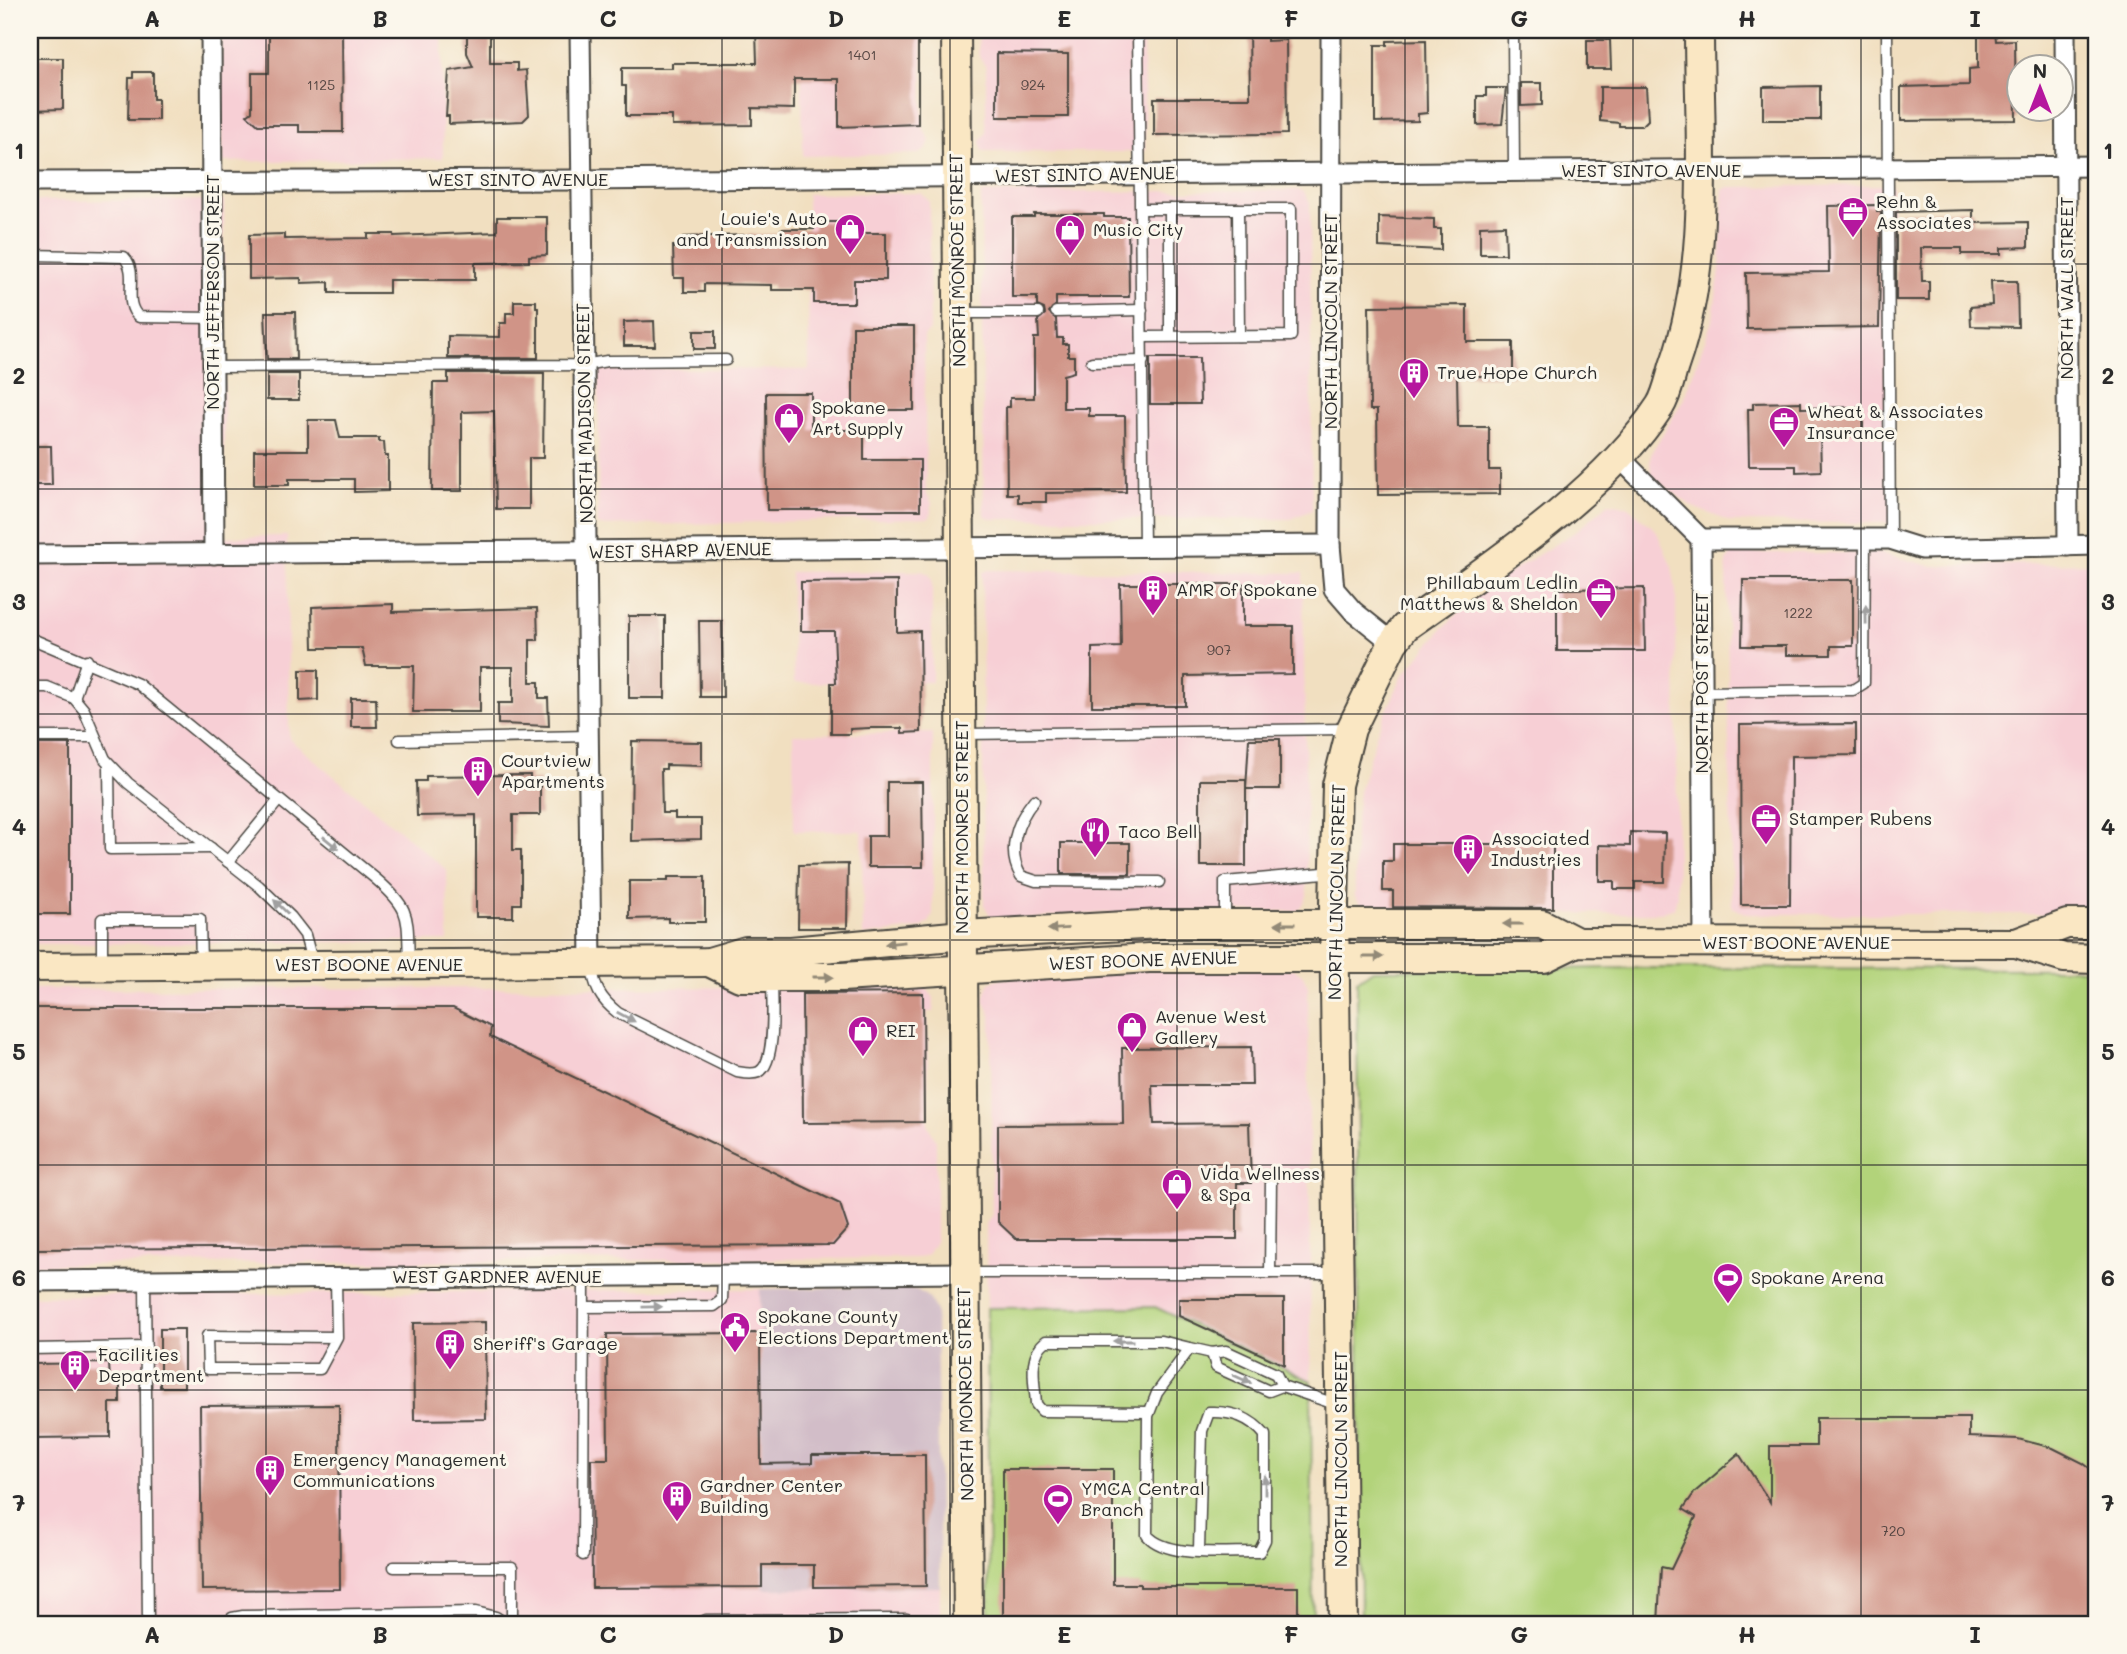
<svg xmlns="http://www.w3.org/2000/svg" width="2127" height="1654" viewBox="0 0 2127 1654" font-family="Mali,sans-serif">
<rect width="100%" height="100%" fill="#fbf7ec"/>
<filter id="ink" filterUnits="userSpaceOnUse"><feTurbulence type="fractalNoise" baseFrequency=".0143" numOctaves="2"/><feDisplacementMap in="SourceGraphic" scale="14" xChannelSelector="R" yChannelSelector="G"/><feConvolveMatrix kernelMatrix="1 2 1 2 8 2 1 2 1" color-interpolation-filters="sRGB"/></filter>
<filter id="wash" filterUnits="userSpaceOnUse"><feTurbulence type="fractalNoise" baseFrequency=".00686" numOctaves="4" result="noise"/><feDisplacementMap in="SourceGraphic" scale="28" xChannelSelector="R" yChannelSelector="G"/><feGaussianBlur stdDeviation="1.57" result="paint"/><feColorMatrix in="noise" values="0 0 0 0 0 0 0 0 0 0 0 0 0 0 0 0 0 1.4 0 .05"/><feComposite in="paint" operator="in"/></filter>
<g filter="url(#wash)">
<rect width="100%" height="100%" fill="#f1dfc0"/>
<g fill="#f7cfd5">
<path d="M221,30H442L443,158L223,162Z"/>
<path d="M801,30H922L923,128L930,140L927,149L919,154L803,156Z"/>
<path d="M978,30H1143L1145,152H983L980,141L986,133V67L979,57Z"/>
<path d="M1892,185L1894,523L1730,522L1693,507L1657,481L1651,473L1650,462L1651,453L1683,401L1713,318L1720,269L1723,190L1728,187Z"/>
<path d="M1297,190L1304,192L1310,203L1312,510L1291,519H991L984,515L981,193Z"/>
<path d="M921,193L929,201L930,330L924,336L926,492L932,503L930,518L598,526L599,368L809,370L807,194Z"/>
<path d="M224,200V537L287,536L289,739L447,870L448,941L30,944V201Z"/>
<path d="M1609,503L1627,506L1656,530L1672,567L1676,590L1677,897L1674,908L1661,913L1374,914L1365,910L1355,897V830L1359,792L1377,732L1403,675L1443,628L1485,588L1575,532Z"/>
<path d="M1733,553H1880L1931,566L2097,563V914H1747L1732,907L1726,561Z"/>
<path d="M988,570L1303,573L1307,896L1301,908L1297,911L1103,913L999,920L991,917L984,905L982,573Z"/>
<path d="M921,571L929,574L932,580V682L794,683L790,572Z"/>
<path d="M933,733V914L929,923L921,928L863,936L862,831H794L793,734Z"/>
<path d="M1294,969L1303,975L1308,986L1311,1381L1155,1307L987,1308L986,1223L992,1215L991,1015L984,1000L989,983L998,979L1104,970Z"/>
<path d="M921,987L928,990L934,998L933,1012H927L928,1125L936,1141V1240L927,1255L917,1258L30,1265V989Z"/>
<path d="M760,1289L763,1588L940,1587V1624H30V1296Z"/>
</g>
<path fill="#d2bdc8" d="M900,1287L917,1290L929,1298L936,1311L940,1587L763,1589L760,1289Z"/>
<g fill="#b2d37a" stroke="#6e7f52" stroke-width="2">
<path d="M1643,968L2097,969V1624H1361L1357,981L1373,970Z"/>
<path d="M1155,1307L1311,1381L1313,1624H989L987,1308Z"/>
</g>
<g id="blocks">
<g fill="#d09487">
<path d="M269,30H342L343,132H299V125H258L247,115L252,111V73H269Z"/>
<path d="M467,30H490V63H517V71L526,70L529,115L523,121L449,124V116H446L449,71L473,67L467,53Z"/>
<path d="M756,30H918V124L839,127V79H794V109L752,108V125L672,126V116H626V86H622V68H672V63H757Z"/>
<path d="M1249,30H1267V41L1286,40L1287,134L1154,135V98H1250Z"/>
<path d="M1978,32H1995L1996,41L2015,40L2016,120L1901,121V87L1969,85V69L1978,68Z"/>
<path d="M1426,40L1427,113L1418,114V121L1375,122V45H1387V41Z"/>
<path d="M1587,40H1610L1611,69H1587Z"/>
<path d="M997,53L1068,54V117H997Z"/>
<path d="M30,58H63V109L30,110Z"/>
<path d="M133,72H153V99H158V120H128L129,78H133Z"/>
<path d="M1521,83H1542V105L1521,106Z"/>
<path d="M1820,86V120H1763V87Z"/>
<path d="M1600,87H1646L1648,120L1642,126H1619V123L1600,121Z"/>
<path d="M1486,88H1506L1502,124L1477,125V96H1486Z"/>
<path d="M1877,205V212H1881L1879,327L1747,329L1746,273L1829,272L1828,206Z"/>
<path d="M1973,210V223L2028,222V247L2001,248V254H1962V248H1921L1922,281H1929V300H1896V212Z"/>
<path d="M1034,214H1104V217H1128L1129,297H1056V305L1049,312L1056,319L1057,338H1063V344H1068V356H1074V372L1063,375V408H1089V416H1125L1126,492L1046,493V502H1018V494H1007L1006,407H1010V398H1034V338H1039L1038,320L1045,314L1044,309L1037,306V297H1012V217H1034Z"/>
<path d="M497,217H547V255L529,256V262L475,263V280H389V293H329V282L301,283V278L249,279V235L284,234V239L368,238V234H394V236L497,232Z"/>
<path d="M1379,217L1434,219V229H1441V250L1379,247Z"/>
<path d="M814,222H854V233H886V280H854V303H814V290H772V285L704,284V292H684V278H674L673,246H683V237L781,234V229H814Z"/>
<path d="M1505,225L1506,254H1480V226Z"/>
<path d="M1991,281H2017L2018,327L1971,326L1970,307L1992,305Z"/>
<path d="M514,301H536V307H538V358H448V336L500,337V323H506V313H514Z"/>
<path d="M1467,305V342H1513V376H1457L1458,427H1489V470H1500V494L1378,495L1377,410H1370L1369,306Z"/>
<path d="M265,312H295L296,359H267Z"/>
<path d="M654,321L655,346H624V322Z"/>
<rect x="853" y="326" width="61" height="84"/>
<rect x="694" y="331" width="21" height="18"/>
<path d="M1150,358H1199L1200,404H1150Z"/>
<path d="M448,373H544L543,458H529V509H496L494,411L462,412V491H432L433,383H448Z"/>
<rect x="267" y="374" width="32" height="26"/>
<path d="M766,393H811V430H864V460H920V510H767Z"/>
<path d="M1801,402V408L1863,407V431L1820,432L1821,471L1796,472V466H1749L1748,409H1753V403Z"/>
<path d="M308,420H336L340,438H379V442H384L385,456H388V491L354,492V479H289V485H254V450H308Z"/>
<path d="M30,446H51L52,485H30Z"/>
<path d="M1743,580H1853V646H1831V655H1786V646H1742Z"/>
<path d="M897,581V632L920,631L921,732L902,733V728H870L850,729V734H831V683H836L834,631H801V582Z"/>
<path d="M1120,584H1243V626H1293V674L1185,676V706H1092V648L1121,647Z"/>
<path d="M1644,588L1645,651H1557V589Z"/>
<path d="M393,604V612L537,608L538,640H530V682H539V698H548L549,726L498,724V703H513V667H480V712H413L414,666H366L362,648H313L312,607Z"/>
<rect x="629" y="616" width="36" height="82"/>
<path d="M699,621H722L723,697H700Z"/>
<path d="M300,670H318V700L300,701Z"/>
<path d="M351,698H376L377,727H351Z"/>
<path d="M1856,724V755L1791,756L1790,905H1741L1740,725Z"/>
<path d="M1249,739H1280V789H1246Z"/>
<path d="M632,741L702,742V766L666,765V769H661L662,813H675V819H701V839L631,841Z"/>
<rect x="30" y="744" width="40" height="170"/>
<path d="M530,775V780H540V815H513V850H521V904H513V917H476V815L417,816L416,781H426V776Z"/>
<rect x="1200" y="780" width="46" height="86"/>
<path d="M887,782H922L923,867H868V836H887Z"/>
<path d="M1630,832L1665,833L1664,882H1635V889H1614V881H1599V845L1630,846Z"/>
<rect x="1061" y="843" width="69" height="31"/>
<path d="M1393,844H1553V908L1393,907V891H1383V861H1393Z"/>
<path d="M848,864L847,928H798L799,865Z"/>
<path d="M668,877H705V922H668V918L629,919V881H668Z"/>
<path d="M923,993L924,1122L803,1123L802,994Z"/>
<path d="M30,1008H453L491,1027L490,1037L840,1204L848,1228L833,1245L30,1249Z"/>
<path d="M1251,1047L1252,1085H1152L1154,1124L1249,1123L1251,1183H1237V1239H1016L998,1222V1125L1123,1124L1122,1048Z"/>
<path d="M1179,1299H1284V1365L1179,1316Z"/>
<path d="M485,1322L486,1419L414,1420L413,1323Z"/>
<rect x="160" y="1329" width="24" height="58"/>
<path d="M760,1333L761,1464L812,1463V1455H925L926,1586L814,1587V1565H762V1587L592,1588L591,1459H608L607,1334Z"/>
<path d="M109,1363L110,1382H120V1403H110V1437L30,1438V1364Z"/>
<path d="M339,1405L340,1589L202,1590L200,1406Z"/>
<path d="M1816,1418H1969V1437L2018,1439L2053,1448L2083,1463L2097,1474V1624H1658L1661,1567L1671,1569L1696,1517L1683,1509L1695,1492L1739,1454L1770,1502V1446H1816Z"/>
<path d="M1003,1469H1113V1584H1140V1587H1298V1624H1003Z"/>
</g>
</g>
</g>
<g filter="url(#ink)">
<use href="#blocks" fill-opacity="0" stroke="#494641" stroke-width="2"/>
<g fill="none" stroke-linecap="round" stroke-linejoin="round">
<g stroke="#494641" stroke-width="13">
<g id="lane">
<path d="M1138,30L1144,547"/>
<path d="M1513,30L1514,171"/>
<path d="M1887,30L1890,539"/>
<path d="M1141,209H1170"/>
<path d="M1238,209L1239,336"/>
<path d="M30,255L124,257C140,274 121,302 139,317L214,318"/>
<path d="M1056,312L1142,310"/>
<path d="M961,313H1038"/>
<path d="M1142,337C1192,337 1242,336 1291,336V209H1170V337"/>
<path d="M1092,362L1143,361"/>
<path d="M214,367L584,365L607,361L726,360"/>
<path d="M30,638L138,684L376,879C412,910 407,916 409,962"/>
<path d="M30,687H47L74,698L84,710L105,759L128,783L259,886L291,917L305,935L312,961"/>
<path d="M1702,692L1853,690L1864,683L1865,539"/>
<path d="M74,698L87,660"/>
<path d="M963,734L1347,729"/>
<path d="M30,737H94"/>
<path d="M399,740L589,736"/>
<path d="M109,764L110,849L211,848"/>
<path d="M1034,800C1017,821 1006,851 1021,876L1036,881L1159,882"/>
<path d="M228,862L278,801"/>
<path d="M1225,921V882L1334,872"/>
<path d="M591,964C595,988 599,998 618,1013L737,1072C744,1073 752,1075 759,1072C777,1062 772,999 772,979"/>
<path d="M102,966V919H200L201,965"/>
<path d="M969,1273H1335"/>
<path d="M1270,1273L1271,1179"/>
<path d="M336,1278L337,1337L207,1336L208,1369H320L337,1337"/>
<path d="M145,1280L148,1624"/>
<path d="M584,1307L714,1306L722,1300L723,1275"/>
<path d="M30,1349L146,1347"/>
<path d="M1212,1353L1216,1367L1269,1391L1282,1386L1338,1405"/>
<path d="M1149,1412L1042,1411L1036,1404C1035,1383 1027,1356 1046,1341H1161L1190,1348"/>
<path d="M1199,1550L1202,1431L1209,1412C1232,1411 1250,1417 1265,1435V1540L1259,1552C1228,1551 1167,1559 1147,1535L1148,1416L1157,1393L1190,1348L1212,1353L1226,1351L1276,1374L1282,1386"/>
<path d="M583,1555L584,1276"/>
<path d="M394,1567H512V1624"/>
<path d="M225,1624L232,1618L243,1616L476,1612L496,1617L506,1624"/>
<path d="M698,1624L706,1620L907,1619"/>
</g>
</g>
<g stroke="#494641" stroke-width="23">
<g id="street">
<path d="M211,30L214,554"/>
<path d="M580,30L591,964"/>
<path d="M1331,30L1330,545L1334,589L1353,611L1393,643"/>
<path d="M2065,30L2068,546"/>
<path d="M30,182L581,180L2097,166"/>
<path d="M1620,458L1701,539L1704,942"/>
<path d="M1701,539H1890L1922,549L2097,545"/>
<path d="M30,555L1330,545"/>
<path d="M30,1281L965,1273"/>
</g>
</g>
<g stroke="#494641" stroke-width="32">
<g id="secondary">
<path d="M956,30L968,1624"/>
<path d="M2016,943L2067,924H2097"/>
<path d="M709,962L740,977H842L1149,958H1544L1577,942L2016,943L2064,958L2097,959"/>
<path d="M30,967L709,962L746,951H791L963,935L1161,924H1542L1577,942"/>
<path d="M1343,1624L1334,905L1337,785L1351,729L1393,643L1405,627C1488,568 1604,492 1660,406C1667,395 1670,379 1674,366C1712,259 1699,141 1699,30"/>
</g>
</g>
<use href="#lane" stroke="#fff" stroke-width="10"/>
<use href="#street" stroke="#fff" stroke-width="19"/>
<use href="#secondary" stroke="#fae7c3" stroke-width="28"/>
</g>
<defs><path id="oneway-solid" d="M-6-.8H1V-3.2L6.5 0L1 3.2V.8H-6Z" transform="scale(1.75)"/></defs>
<g fill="#a0a0a0">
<use href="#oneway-solid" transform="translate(1866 615) rotate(-91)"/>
<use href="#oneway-solid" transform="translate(331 843) rotate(39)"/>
<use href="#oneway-solid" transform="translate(281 907) rotate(-136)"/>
<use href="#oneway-solid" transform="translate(626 1017) rotate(28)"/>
<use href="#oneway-solid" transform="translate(652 1307) rotate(-1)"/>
<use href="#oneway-solid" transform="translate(1123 1341) rotate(180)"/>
<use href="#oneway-solid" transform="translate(1242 1379) rotate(24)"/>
<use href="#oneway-solid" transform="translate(1265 1485) rotate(-90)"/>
</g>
<g fill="#928977">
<use href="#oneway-solid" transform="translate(1285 924) rotate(180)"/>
<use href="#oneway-solid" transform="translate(1513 924) rotate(-180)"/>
<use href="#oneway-solid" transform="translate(1058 929) rotate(177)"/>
<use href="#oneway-solid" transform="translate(895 943) rotate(174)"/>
<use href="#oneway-solid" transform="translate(1373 957)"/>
<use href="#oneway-solid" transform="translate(823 977)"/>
</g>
</g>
<path fill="none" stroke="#2b2b2b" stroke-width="2" stroke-opacity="0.55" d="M266,30V1624M494,30V1624M722,30V1624M950,30V1624M1177,30V1624M1405,30V1624M1633,30V1624M1861,30V1624M30,264H2097M30,489H2097M30,714H2097M30,940H2097M30,1165H2097M30,1390H2097"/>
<defs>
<g id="office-pin" transform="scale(1.575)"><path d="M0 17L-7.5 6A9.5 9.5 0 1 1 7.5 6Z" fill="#b5179e" stroke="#fbf7ec"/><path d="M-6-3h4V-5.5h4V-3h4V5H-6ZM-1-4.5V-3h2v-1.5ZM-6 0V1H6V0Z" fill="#fff"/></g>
<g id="shop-pin" transform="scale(1.575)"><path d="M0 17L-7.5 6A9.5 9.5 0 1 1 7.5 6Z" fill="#b5179e" stroke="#fbf7ec"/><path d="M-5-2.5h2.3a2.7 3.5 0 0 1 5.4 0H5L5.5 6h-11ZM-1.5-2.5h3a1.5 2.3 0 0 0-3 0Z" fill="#fff"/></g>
<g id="building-pin" transform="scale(1.575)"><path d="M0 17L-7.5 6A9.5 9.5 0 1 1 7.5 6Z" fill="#b5179e" stroke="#fbf7ec"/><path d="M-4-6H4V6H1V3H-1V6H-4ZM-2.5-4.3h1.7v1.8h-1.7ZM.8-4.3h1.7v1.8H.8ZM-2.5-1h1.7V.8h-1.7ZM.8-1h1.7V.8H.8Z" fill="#fff"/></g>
<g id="restaurant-pin" transform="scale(1.575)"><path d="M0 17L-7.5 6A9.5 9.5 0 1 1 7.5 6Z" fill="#b5179e" stroke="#fbf7ec"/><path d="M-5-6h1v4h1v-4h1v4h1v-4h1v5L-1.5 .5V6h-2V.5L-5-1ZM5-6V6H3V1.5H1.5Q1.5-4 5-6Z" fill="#fff"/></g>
<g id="stadium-pin" transform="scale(1.575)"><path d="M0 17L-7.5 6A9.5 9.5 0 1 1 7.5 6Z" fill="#b5179e" stroke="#fbf7ec"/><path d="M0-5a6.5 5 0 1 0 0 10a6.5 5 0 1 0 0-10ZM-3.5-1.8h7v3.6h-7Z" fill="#fff"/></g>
<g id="civic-pin" transform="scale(1.575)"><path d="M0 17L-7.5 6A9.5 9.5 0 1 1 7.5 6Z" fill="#b5179e" stroke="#fbf7ec"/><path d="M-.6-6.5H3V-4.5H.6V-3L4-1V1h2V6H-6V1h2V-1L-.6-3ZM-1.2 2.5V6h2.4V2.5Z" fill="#fff"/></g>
</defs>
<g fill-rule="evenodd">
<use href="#office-pin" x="1853" y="212"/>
<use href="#shop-pin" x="850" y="229"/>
<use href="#shop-pin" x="1070" y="230"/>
<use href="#building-pin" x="1414" y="373"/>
<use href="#shop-pin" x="789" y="418"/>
<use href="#office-pin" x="1784" y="422"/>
<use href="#building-pin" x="1153" y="590"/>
<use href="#office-pin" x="1601" y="593"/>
<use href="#building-pin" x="478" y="771"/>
<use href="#office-pin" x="1766" y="819"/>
<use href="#restaurant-pin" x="1095" y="832"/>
<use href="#building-pin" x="1468" y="849"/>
<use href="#shop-pin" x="1132" y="1027"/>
<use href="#shop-pin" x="863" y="1031"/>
<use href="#shop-pin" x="1177" y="1184"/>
<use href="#stadium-pin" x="1728" y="1278"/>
<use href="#civic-pin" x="735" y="1327"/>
<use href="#building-pin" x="450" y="1344"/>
<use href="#building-pin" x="75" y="1365"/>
<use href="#building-pin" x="270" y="1470"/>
<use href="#building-pin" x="677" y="1496"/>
<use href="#stadium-pin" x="1058" y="1499"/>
</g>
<g text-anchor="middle" stroke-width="6" stroke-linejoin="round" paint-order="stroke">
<g font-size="14" fill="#544542">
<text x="862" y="60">1401</text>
<text x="321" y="90">1125</text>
<text x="1033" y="90">924</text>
<text x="1798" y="618">1222</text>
<text x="1219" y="655">907</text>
<text x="1893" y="1536">720</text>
</g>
<g font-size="18" fill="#2b2b2b" stroke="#fbf7ec">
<text x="1651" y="177">WEST SINTO AVENUE</text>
<text transform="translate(1085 175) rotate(-1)" y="6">WEST SINTO AVENUE</text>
<text x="518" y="186">WEST SINTO AVENUE</text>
<text transform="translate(958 260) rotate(-91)" y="6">NORTH MONROE STREET</text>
<text transform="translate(2067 288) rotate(-90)" y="6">NORTH WALL STREET</text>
<text transform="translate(213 292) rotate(-90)" y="6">NORTH JEFFERSON STREET</text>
<text transform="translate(1331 321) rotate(-90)" y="6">NORTH LINCOLN STREET</text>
<text transform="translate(585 413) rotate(-91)" y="6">NORTH MADISON STREET</text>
<text transform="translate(680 551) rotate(-1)" y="6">WEST SHARP AVENUE</text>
<text transform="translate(1702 683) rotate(-90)" y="6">NORTH POST STREET</text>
<text transform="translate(962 827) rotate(-90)" y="6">NORTH MONROE STREET</text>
<text transform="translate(1337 892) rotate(-89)" y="6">NORTH LINCOLN STREET</text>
<text x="1796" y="949">WEST BOONE AVENUE</text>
<text transform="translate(1143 961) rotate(-2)" y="6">WEST BOONE AVENUE</text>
<text x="369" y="971">WEST BOONE AVENUE</text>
<text x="497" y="1283">WEST GARDNER AVENUE</text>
<text transform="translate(966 1394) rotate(-91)" y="6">NORTH MONROE STREET</text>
<text transform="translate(1341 1459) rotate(-90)" y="6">NORTH LINCOLN STREET</text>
</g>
<g font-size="18" fill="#2b2b2b" stroke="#fbf7ec" text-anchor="start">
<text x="1876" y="208">Rehn &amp;<tspan x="1876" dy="21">Associates</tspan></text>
<text x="827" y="225" text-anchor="end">Louie's Auto<tspan x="827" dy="21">and Transmission</tspan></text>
<text x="1093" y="236">Music City</text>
<text x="1437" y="379">True Hope Church</text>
<text x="812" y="414">Spokane<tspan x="812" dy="21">Art Supply</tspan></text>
<text x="1807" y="418">Wheat &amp; Associates<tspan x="1807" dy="21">Insurance</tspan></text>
<text x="1578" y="589" text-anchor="end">Phillabaum Ledlin<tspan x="1578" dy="21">Matthews &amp; Sheldon</tspan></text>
<text x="1176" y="596">AMR of Spokane</text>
<text x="501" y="767">Courtview<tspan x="501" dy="21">Apartments</tspan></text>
<text x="1789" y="825">Stamper Rubens</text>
<text x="1118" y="838">Taco Bell</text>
<text x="1491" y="845">Associated<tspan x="1491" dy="21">Industries</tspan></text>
<text x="1155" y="1023">Avenue West<tspan x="1155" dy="21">Gallery</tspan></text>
<text x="886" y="1037">REI</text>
<text x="1200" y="1180">Vida Wellness<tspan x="1200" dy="21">&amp; Spa</tspan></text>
<text x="1751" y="1284">Spokane Arena</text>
<text x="758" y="1323">Spokane County<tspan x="758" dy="21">Elections Department</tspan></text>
<text x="473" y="1350">Sheriff's Garage</text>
<text x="98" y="1361">Facilities<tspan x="98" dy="21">Department</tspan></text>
<text x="293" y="1466">Emergency Management<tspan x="293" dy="21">Communications</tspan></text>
<text x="700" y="1492">Gardner Center<tspan x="700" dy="21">Building</tspan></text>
<text x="1081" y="1495">YMCA Central<tspan x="1081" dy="21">Branch</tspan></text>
</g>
</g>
<rect width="2127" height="1654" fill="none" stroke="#fbf7ec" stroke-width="77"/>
<g transform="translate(2040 88)"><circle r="33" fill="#fbf7ec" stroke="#a8a59f" stroke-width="2"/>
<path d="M0-5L12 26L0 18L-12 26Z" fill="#b5179e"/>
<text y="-10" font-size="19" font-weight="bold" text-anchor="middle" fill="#2b2b2b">N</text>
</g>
<rect x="38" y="38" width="2050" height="1578" fill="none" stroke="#2b2b2b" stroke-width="2.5"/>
<g font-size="23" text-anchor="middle" font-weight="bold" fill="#2b2b2b">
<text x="152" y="27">A</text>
<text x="380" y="27">B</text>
<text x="608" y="27">C</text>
<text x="836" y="27">D</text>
<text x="1064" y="27">E</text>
<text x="1291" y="27">F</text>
<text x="1519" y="27">G</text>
<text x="1747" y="27">H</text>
<text x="1975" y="27">I</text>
<text x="19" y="159">1</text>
<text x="2108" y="159">1</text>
<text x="19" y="384">2</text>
<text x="2108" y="384">2</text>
<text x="19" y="610">3</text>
<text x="2108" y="610">3</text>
<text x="19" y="835">4</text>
<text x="2108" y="835">4</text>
<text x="19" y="1060">5</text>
<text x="2108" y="1060">5</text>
<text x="19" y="1286">6</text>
<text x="2108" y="1286">6</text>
<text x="19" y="1511">7</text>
<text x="2108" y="1511">7</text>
<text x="152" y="1643">A</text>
<text x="380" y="1643">B</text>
<text x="608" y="1643">C</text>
<text x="836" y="1643">D</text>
<text x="1064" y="1643">E</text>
<text x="1291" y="1643">F</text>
<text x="1519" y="1643">G</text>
<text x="1747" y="1643">H</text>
<text x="1975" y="1643">I</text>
</g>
</svg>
